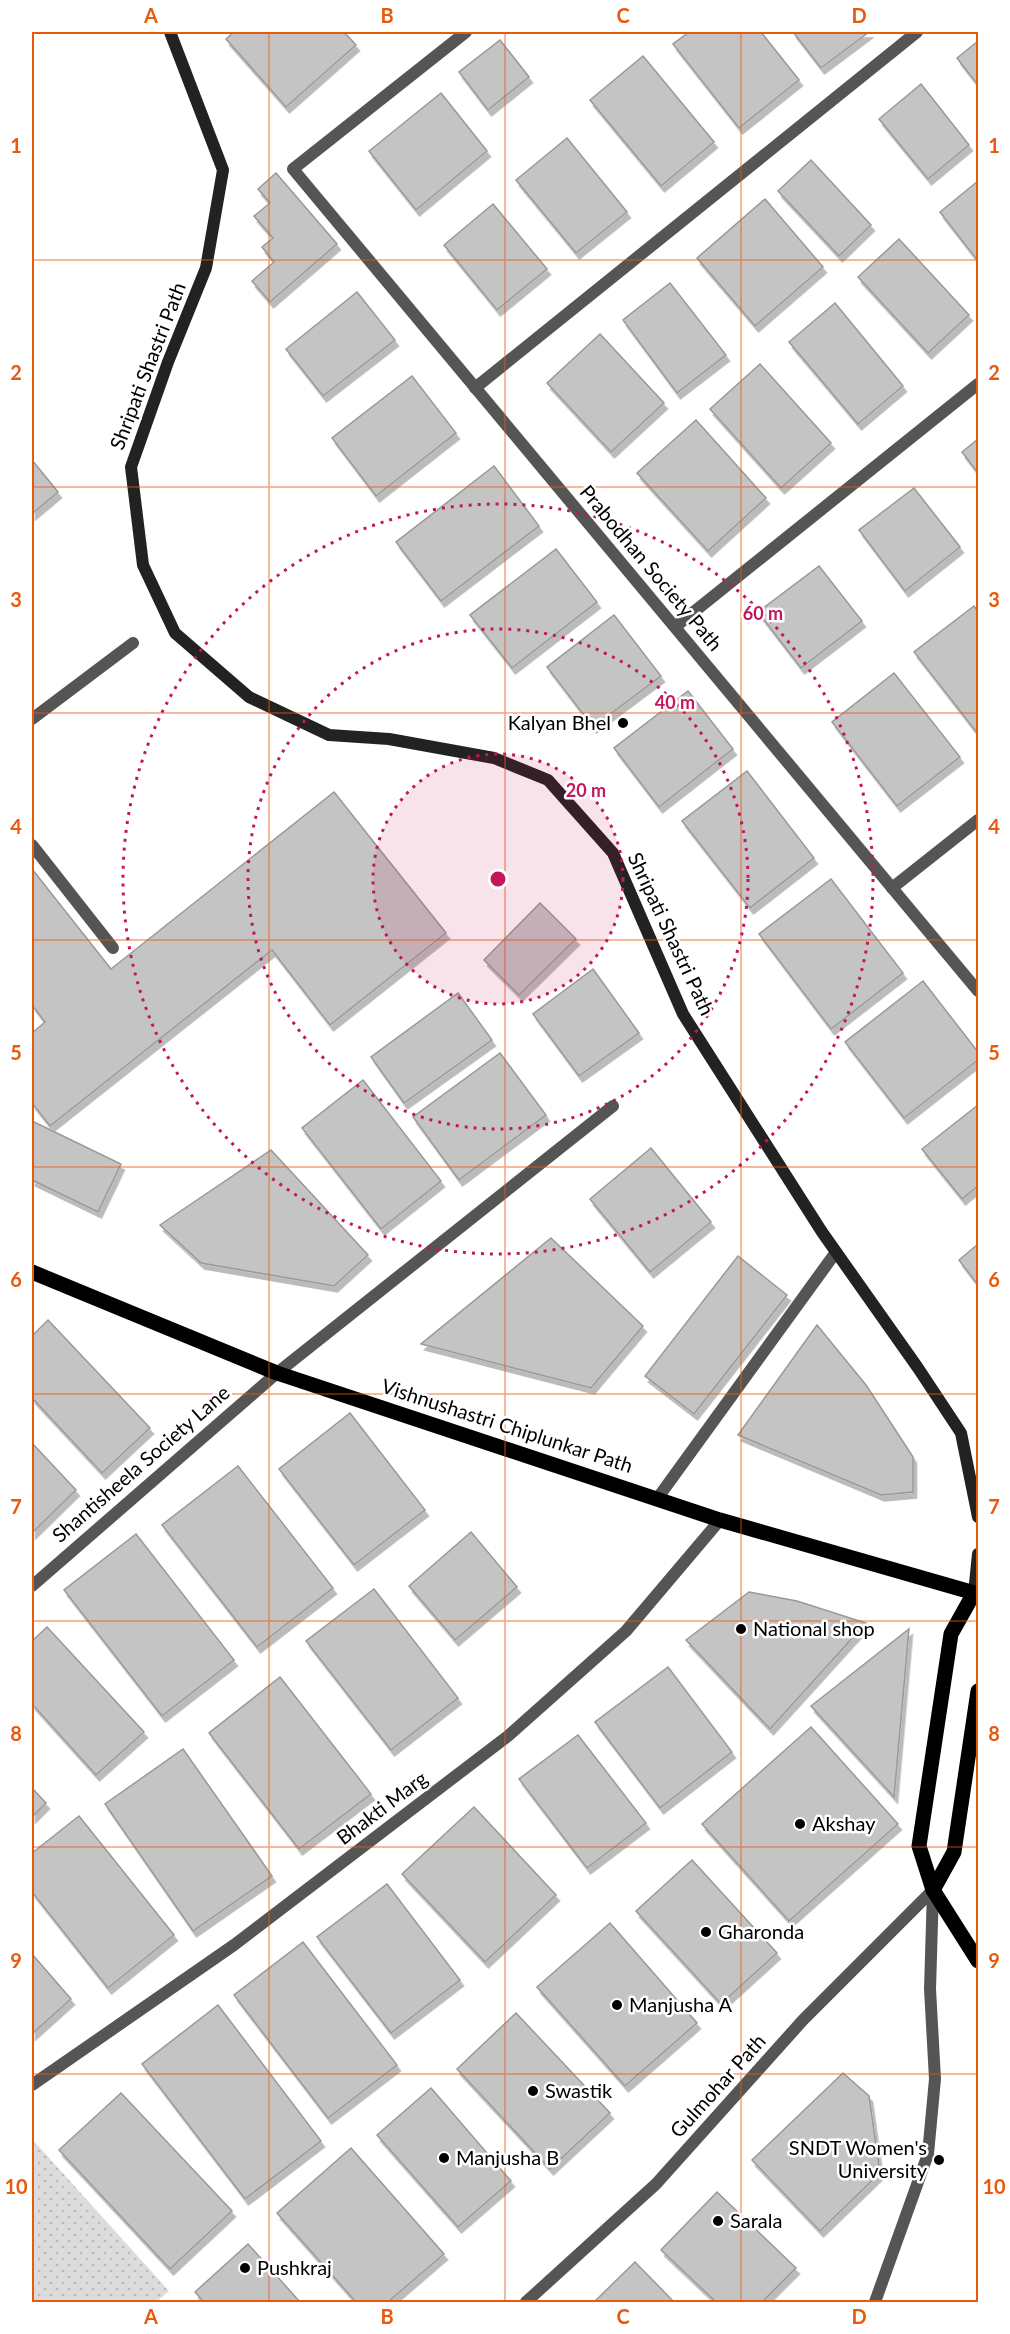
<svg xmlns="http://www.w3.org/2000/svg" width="1010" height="2334" viewBox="0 0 1010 2334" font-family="Lato,sans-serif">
<defs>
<pattern id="green-dots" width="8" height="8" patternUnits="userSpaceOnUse" patternTransform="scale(1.5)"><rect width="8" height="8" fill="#dcdcdc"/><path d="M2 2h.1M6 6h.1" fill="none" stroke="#bbb" stroke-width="1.8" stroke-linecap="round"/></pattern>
<filter id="shadow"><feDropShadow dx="3.5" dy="6" stdDeviation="0" flood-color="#0004"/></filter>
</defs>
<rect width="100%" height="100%" fill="#fff"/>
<path fill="url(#green-dots)" d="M33,2140L169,2291L156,2302H32Z"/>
<g fill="#c4c4c4" stroke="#999" stroke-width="1.5" filter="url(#shadow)">
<path d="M234,32H344L356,45L286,107L226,39Z"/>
<path d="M689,32H761L799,80L739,128L673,44Z"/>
<path d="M793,32H869L821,68Z"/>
<path d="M500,40L529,77L488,110L459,72Z"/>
<path d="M978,41V85L957,58Z"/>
<path d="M643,56L714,142L661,186L590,100Z"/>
<path d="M921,84L969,145L928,179L879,119Z"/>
<path d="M441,93L487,151L416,210L369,151Z"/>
<path d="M567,138L627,212L576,253L516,180Z"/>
<path d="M811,160L871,225L839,256L778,191Z"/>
<path d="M276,173L337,244L270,302L252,281L274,262L262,247L273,238L254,216L270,203L258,189Z"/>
<path d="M978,181V261L940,212Z"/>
<path d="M765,199L823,267L755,326L697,258Z"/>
<path d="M493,204L547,269L497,310L444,245Z"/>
<path d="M899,239L969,315L928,353L858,277Z"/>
<path d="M670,283L726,355L677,393L623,320Z"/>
<path d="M357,292L395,340L323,396L286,349Z"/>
<path d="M835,303L903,386L858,424L789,342Z"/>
<path d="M600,334L664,403L611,452L547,383Z"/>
<path d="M760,364L831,443L781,488L710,409Z"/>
<path d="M412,376L456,433L376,496L332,438Z"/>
<path d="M696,420L766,498L708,551L637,473Z"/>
<path d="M978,439V473L962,452Z"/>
<path d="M32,460L58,492L32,514Z"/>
<path d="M494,466L539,526L441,601L396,542Z"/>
<path d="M914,488L960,547L905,591L859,530Z"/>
<path d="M556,549L597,602L512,668L470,615Z"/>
<path d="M819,566L862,621L801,668L758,612Z"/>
<path d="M974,606L978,612V734L914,652Z"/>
<path d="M614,615L661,676L593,727L547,667Z"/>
<path d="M894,673L960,757L897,806L832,722Z"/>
<path d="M688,691L733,749L659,807L614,748Z"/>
<path d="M747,771L814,858L750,908L682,821Z"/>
<path d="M334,792L446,933L330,1025L272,950L50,1126L32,1103V1033L45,1022L32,1005V869L111,969Z"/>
<path d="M831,879L903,973L831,1029L759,934Z"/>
<path d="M540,903L576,939L519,995L484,960Z"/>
<path d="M593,969L639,1033L579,1076L533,1014Z"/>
<path d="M923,981L978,1052V1060L904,1118L845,1042Z"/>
<path d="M458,993L492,1040L404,1103L371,1057Z"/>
<path d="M500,1053L546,1115L459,1180L413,1117Z"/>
<path d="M363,1080L441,1181L381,1229L302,1128Z"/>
<path d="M978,1105V1186L962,1199L922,1149Z"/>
<path d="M32,1121L121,1164L98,1212L32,1180Z"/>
<path d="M651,1148L711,1222L650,1272L590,1199Z"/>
<path d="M271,1150L368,1255L334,1286L201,1263L160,1225Z"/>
<path d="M551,1238L643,1326L591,1388L421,1344Z"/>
<path d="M978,1244V1285L959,1260Z"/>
<path d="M738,1256L787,1295L694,1414L645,1376Z"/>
<path d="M48,1320L150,1428L102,1473L32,1398V1336Z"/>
<path d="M817,1325L866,1385L913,1457V1492L881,1495L738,1435Z"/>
<path d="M350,1413L425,1510L354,1565L279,1469Z"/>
<path d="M32,1443L76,1490L32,1533Z"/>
<path d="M238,1466L333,1588L257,1647L162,1525Z"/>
<path d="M471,1532L517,1587L455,1640L409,1586Z"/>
<path d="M136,1534L234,1660L162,1716L64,1590Z"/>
<path d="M374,1589L458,1698L391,1750L306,1641Z"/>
<path d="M749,1592L797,1601L866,1623L770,1729L686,1640Z"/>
<path d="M47,1627L144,1732L96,1775L32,1704V1641Z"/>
<path d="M909,1629L894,1797L811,1706Z"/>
<path d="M668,1667L732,1752L660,1808L595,1722Z"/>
<path d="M280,1677L371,1794L299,1849L209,1733Z"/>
<path d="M811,1727L898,1824L789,1921L702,1824Z"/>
<path d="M578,1735L646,1823L587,1868L519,1779Z"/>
<path d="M183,1749L272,1876L193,1931L105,1804Z"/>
<path d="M32,1788L46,1803L32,1817Z"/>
<path d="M474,1807L556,1895L485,1962L402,1874Z"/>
<path d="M79,1816L174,1935L108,1988L32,1892V1853Z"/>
<path d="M692,1860L777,1953L721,2004L636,1911Z"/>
<path d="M387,1884L460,1980L391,2033L317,1937Z"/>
<path d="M610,1923L697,2023L625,2086L537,1987Z"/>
<path d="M303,1942L397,2065L328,2118L234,1995Z"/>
<path d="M32,1954L71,1999L32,2034Z"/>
<path d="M218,2005L321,2141L245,2199L142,2064Z"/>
<path d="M516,2013L610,2113L550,2169L457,2069Z"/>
<path d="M843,2073L869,2096L880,2173L820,2231L752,2160Z"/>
<path d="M431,2088L511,2181L458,2227L377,2135Z"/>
<path d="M121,2093L232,2211L170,2269L59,2150Z"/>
<path d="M351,2148L444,2254L388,2302H356L277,2213Z"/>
<path d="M717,2192L796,2268L762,2302H716L661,2250Z"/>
<path d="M248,2244L300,2302H204L195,2292Z"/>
<path d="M635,2262L674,2302H594Z"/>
</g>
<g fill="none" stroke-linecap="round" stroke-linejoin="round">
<path stroke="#555" stroke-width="12" d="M875,2302L928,2154L935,2079L930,1989L933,1890"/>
<g stroke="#555" stroke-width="12">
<path d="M466,32L293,169L978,991"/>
<path d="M475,388L917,32"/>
<path d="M675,627L978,384"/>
<path d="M32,719L133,643"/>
<path d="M32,845L113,948"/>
<path d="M892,888L978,820"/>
<path d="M657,1499L836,1252"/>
<path d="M32,1586L277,1373L613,1106"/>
<path d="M32,2085L234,1945L508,1736L626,1631L720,1520"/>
<path d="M526,2302L656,2184L803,2020L933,1890"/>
</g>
<g stroke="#222" stroke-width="12">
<path d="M170,32L223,170L206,268L168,362L131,467L143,565L175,633L249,697L329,735L389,739L494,758L548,780L613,853L683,1014L822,1232L918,1368L961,1433L978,1517"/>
<path d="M974,1593L978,1554"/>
</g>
<g stroke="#000" stroke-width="15">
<path d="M32,1272L277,1373L720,1520L978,1594"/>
<path d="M974,1593L951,1634L919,1846L933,1890L978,1961"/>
<path d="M933,1890L954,1852L978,1691"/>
</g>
</g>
<path fill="none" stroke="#e8590c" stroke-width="1.5" stroke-opacity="0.55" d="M269,32V2302M505,32V2302M741,32V2302M32,260H978M32,487H978M32,713H978M32,940H978M32,1167H978M32,1394H978M32,1621H978M32,1847H978M32,2074H978"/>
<circle cx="498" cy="879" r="125" fill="#c2185b" fill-opacity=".12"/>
<g fill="none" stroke="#c2185b" stroke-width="3" stroke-dasharray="3 6">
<circle cx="498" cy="879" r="125"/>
<circle cx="498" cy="879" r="250"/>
<circle cx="498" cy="879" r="375"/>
</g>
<g fill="#000" stroke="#fff" stroke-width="2">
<circle cx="623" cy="723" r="6"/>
<circle cx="741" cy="1629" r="6"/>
<circle cx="800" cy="1824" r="6"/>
<circle cx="706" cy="1932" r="6"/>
<circle cx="617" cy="2005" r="6"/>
<circle cx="533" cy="2091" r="6"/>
<circle cx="444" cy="2158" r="6"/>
<circle cx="939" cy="2160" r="6"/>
<circle cx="718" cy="2221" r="6"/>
<circle cx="245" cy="2268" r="6"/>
</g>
<g text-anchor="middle" stroke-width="5" stroke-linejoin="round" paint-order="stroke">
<g font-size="20" fill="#000" stroke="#fff">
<text transform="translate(148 366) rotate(-69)" y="7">Shripati Shastri Path</text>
<text transform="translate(651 568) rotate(50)" y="7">Prabodhan Society Path</text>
<text transform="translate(671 934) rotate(65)" y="7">Shripati Shastri Path</text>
<text transform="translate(507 1426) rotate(18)" y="7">Vishnushastri Chiplunkar Path</text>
<text transform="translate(141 1464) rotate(-41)" y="7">Shantisheela Society Lane</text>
<text transform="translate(382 1808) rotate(-37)" y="7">Bhakti Marg</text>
<text transform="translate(718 2086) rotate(-48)" y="7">Gulmohar Path</text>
</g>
<g font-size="20" fill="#000" stroke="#fff" text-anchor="start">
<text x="611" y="730" text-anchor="end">Kalyan Bhel</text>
<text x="753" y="1636">National shop</text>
<text x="812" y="1831">Akshay</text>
<text x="718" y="1939">Gharonda</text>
<text x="629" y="2012">Manjusha A</text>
<text x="545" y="2098">Swastik</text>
<text x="927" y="2155" text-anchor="end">SNDT Women's<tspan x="927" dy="23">University</tspan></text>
<text x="456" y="2165">Manjusha B</text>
<text x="730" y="2228">Sarala</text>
<text x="257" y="2275">Pushkraj</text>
</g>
</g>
<circle cx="498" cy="879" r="9" fill="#c2185b" stroke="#fff" stroke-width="3"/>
<g font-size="18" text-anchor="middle" font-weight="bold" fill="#c2185b" stroke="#fff" stroke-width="5" stroke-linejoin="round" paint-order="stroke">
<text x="763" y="620">60 m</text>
<text x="675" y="709">40 m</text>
<text x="586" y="797">20 m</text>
</g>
<rect width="1010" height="2334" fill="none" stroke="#ffffff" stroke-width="66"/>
<rect x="33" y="33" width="944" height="2268" fill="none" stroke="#e8590c" stroke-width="2"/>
<g font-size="20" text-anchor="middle" font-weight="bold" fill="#e8590c">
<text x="151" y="23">A</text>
<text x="387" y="23">B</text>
<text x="623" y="23">C</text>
<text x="859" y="23">D</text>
<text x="16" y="153">1</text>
<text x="994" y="153">1</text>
<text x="16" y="380">2</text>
<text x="994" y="380">2</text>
<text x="16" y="607">3</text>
<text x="994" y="607">3</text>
<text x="16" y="834">4</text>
<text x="994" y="834">4</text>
<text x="16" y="1060">5</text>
<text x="994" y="1060">5</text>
<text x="16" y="1287">6</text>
<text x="994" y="1287">6</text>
<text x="16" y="1514">7</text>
<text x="994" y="1514">7</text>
<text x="16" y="1741">8</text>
<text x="994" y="1741">8</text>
<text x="16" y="1968">9</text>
<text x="994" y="1968">9</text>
<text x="16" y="2194">10</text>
<text x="994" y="2194">10</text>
<text x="151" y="2324">A</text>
<text x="387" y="2324">B</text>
<text x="623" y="2324">C</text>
<text x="859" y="2324">D</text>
</g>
</svg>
